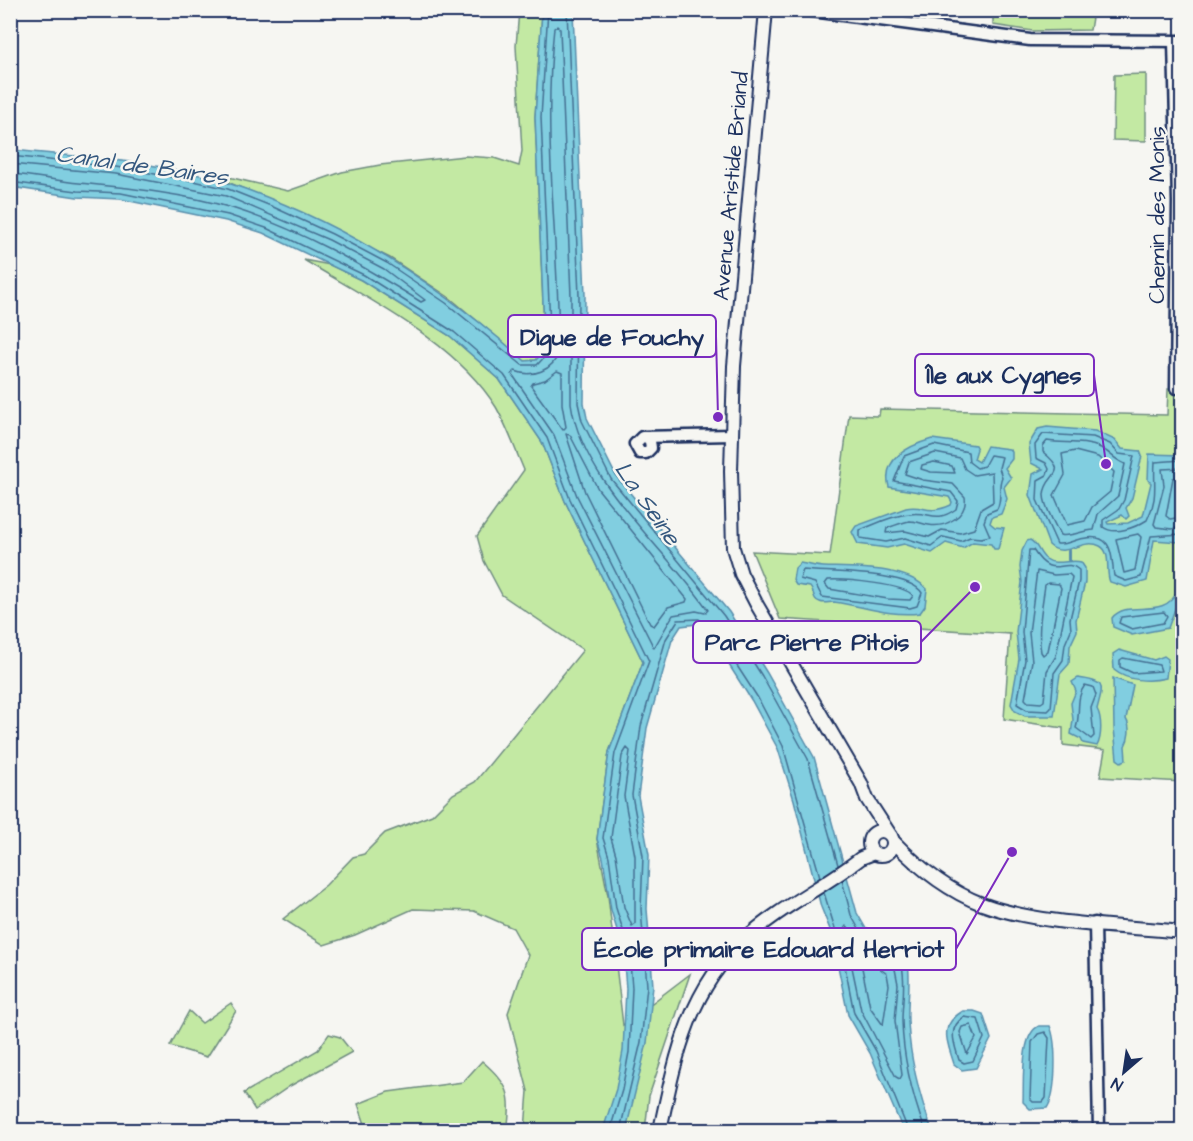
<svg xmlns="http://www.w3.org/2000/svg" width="1193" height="1141" viewBox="0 0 1193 1141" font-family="'Architects Daughter',sans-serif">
<rect width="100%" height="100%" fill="#f6f6f2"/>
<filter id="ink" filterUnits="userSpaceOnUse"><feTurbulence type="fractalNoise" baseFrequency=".0167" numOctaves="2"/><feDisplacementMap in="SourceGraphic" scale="12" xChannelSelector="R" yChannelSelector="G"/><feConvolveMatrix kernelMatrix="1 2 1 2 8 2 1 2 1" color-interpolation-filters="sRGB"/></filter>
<g filter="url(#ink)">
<g fill="#c3e9a3" stroke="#6f8c80" stroke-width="1.5">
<path d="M519,11H542V14L535,117L545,351L536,360L525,361L450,298L390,258L273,201L230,183L220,175L288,191L342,172L380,165L465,156L494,158L519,166L522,151L516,46Z"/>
<path d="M993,11V10L1093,11L1090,30L1033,31L993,25Z"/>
<path d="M1146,74V141L1113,140L1114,75Z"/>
<path d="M304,260L330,265L361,280L450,336L499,379L542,442L565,501L643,662L609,752L597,839L608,896L623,1025L690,974L649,1096L645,1130H525L528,1091L508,1013L528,955L513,928L474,911L413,909L355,935L324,945L283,919L326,885L353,857L364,854L385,833L432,815L453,794L475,782L583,650L502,595L484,561L477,536L524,470C515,449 507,426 496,407C455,341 369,300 304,260Z"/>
<path d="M1168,389L1182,391V782L1100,777L1105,750L1063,745V728L1004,719L1010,634L780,619L752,551L830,555L849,415L879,416L880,409L1167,415Z"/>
<path d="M231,1003L236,1011L207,1057L170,1046L189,1011L202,1023Z"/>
<path d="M329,1034L340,1037L352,1052L290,1086L255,1110L244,1093L318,1050Z"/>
<path d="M482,1061C509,1084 513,1095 507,1130H367L358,1104L388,1092L463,1082Z"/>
</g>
<g fill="#81cee0" stroke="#588eac" stroke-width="1.5">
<path d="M542,11H573L585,295L584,403L587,418L616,476L729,612L767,673L814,757L857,913L865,927L908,962C911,983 907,1001 908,1022C910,1060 919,1095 932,1130H903L870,1053L848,1015L831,932L821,907L794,800L778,749L752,701L710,635L697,624L681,626L672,640L647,728L638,796L649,855L647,909L653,986L647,1043L626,1130H603L616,1089L623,1051L626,989L623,950L611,910L603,858L597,839L609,752L643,662L565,501L542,442L499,379L450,336L361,280L263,233L226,221L120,199L77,197L11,187V150C82,157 162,161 231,184C341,221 439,284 525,361L536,360L545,350L535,117Z"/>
<path d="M1047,427L1095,431L1115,440L1122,449L1140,451L1142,456L1132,498L1126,508L1129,516L1126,519L1122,515L1107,522L1108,524L1128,523L1143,516L1151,483L1148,480L1149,454L1182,455V537L1179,542L1154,540L1147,581L1126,587L1110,582C1105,572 1112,552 1100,546C1082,537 1065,560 1049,545L1030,495L1033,474L1043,469L1031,463L1029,444L1038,429Z"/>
<path d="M932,439L975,445L977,449L974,459L979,462L987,446L1009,449L1012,452V459L1005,468L1011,478L1004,487L1007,499L1001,514L992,517L990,523L995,527L1004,528L998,549H994L991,544L973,542L963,548L946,543L932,553L904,544L887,548L858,544L852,532L856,526L906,508C925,504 926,516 951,505L952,502L949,497L889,487C881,458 911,445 932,439Z"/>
<path d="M1030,540C1038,544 1039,554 1046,559C1055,566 1071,559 1081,562L1085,568V582L1076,620L1077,631L1070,646L1069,664L1060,674L1054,716H1025L1015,711L1011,704L1019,659L1016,632L1022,582L1020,567L1022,551L1027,541Z"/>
<path d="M800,563C808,564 816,567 824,567C853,568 906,566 927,589L925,606L920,613C890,617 863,606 834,602C829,602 824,604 820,602C812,600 815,592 810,587L796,585L793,580L795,568Z"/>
<path d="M1182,565V601L1176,606L1168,628L1132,635L1113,627L1112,618C1129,597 1163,623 1179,589C1182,582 1181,573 1182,565Z"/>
<path d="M1119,650L1154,660L1164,656L1168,659L1166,678C1149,682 1127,681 1114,670L1113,654Z"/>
<path d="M1078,678C1107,682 1103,685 1097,709C1102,718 1102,737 1097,746L1083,743L1081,739L1071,734L1073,720L1071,703L1076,691L1072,682Z"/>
<path d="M1113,678L1133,685L1126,719C1131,727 1129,739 1125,746L1126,760L1121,762L1117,759L1114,728Z"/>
<path d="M963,1011H974L983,1014L991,1039L976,1068L962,1070L954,1064C947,1041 938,1026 963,1011Z"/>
<path d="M1039,1026H1050C1057,1043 1057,1093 1047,1108L1030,1109L1023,1102C1024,1083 1020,1034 1039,1026Z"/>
</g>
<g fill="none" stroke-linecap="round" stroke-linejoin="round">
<g stroke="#446f92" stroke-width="1.5">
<path d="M567,10L579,296L578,403L582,421L611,479L724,616L762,676L808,759L838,865"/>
<path d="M557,26L560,29L571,296V403C582,482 665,547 708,610L705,613L696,611L673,615L654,648L577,496L554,435L512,374L515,371C532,378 553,371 559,352C559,243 542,137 554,28Z"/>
<path d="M10,156L116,167L194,181L228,189L271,206L332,234L387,263L446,303L522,365H537L551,350L541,117L548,10"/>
<path d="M10,164L116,174L226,196L329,240L384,269L425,300L421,302C362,265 299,229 232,208C183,193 129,188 79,183C56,181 33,175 10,174"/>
<path d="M10,182L77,191L121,193L228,215L266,228L364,275L454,332L504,375L547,438L570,499L649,661L615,753L603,838L609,857L616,908L629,949L632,988L629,1052L622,1090L610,1130"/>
<path d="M557,371L562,373V404L566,427L563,430L531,386L533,383L545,380Z"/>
<path d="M566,434L570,435L598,489L687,599L686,602L668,607L654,626L650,624L585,492Z"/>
<path d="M1047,441C1065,444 1083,440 1101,448C1109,452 1115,460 1125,464L1118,496L1098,514L1094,530C1084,530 1068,538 1060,535C1055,524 1044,507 1044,495C1045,473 1072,475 1043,452V446Z"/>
<path d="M934,445L968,452L969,462L977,468L984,466L990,455L1002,457L999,468L1002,477C997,488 1003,498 997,509L987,513L984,522L990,536L981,538L970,537L961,541L943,537L931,546L905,538L886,542L860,538V530C876,524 893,515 910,514C930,511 935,524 956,509L958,501L951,492L894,481L904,456Z"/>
<path d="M1075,451L1098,457L1114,472L1110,492L1092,507L1085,521L1067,525L1054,495L1065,475L1062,454Z"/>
<path d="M935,453L960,458L965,469L974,475L992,472L993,502L981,509L974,529L960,533L942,530L929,537L905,531L886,533L887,528C894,526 902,522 910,521C916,521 923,524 929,525C945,528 968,516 965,497L953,484L923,480L905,474L909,462Z"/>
<path d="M1182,460L1155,462C1153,485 1159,496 1147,520C1136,527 1115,536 1103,527V520L1119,509L1124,500L1134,456L1119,454L1110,444L1093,437L1043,434L1035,445L1036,458L1046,463L1049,469L1047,475L1038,480L1037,500L1057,544C1067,545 1071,541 1080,539C1113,531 1111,553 1114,576L1126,581L1141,577L1151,536L1182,534"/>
<path d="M934,462L952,466L955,473L931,472L921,469L922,465Z"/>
<path d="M1182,468L1162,469L1164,486L1154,524L1156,527L1172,529L1182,526"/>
<path d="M1182,477L1173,478L1166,516L1170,519L1182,517"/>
<path d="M1138,534L1141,537L1135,570L1124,573L1116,539Z"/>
<path d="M1029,550H1033C1053,582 1063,556 1079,570V581L1070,619L1071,630L1065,644L1063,660L1054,673L1051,708L1048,711L1027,710L1017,704L1025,660L1022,632Z"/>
<path d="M803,570C828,573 909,571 922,593L917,606L910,608L822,597L815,583L800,579Z"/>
<path d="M1037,571L1054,575L1069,574L1072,577L1056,656L1047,671L1044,701L1041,703L1028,702L1025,699L1032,661L1029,633Z"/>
<path d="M828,580C844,579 906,584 913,596L910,600L888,599L829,589L825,584Z"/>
<path d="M1048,583L1059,584L1061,588L1048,651L1043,655L1041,652C1037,629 1042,608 1045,585Z"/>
<path d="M1164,612L1167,616L1163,623L1132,629L1119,623L1121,617Z"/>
<path d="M1123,658L1159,665L1161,671L1133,673L1120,667V660Z"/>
<path d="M1085,685L1093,687L1096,695L1091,708L1094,736L1091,739L1076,728C1081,713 1075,698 1085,685Z"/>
<path d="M627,748L630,751L624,796L635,856V924L632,926L624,907L616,855L611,838L622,756Z"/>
<path d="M842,880L851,915L860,931L902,966C906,985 902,1002 902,1021C903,1059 912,1095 925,1130"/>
<path d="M824,893L842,951L854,1013L876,1051L908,1130"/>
<path d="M846,926L895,969L898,984L895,1021L902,1075L900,1079L896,1077L861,1010L844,929Z"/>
<path d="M862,955L887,974L889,985L883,1025L870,1007L860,958Z"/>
<path d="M964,1017L978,1019L984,1038L973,1061L964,1063L959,1060C954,1043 947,1028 964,1017Z"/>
<path d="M971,1025L976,1038L967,1054L960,1032L962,1027Z"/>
<path d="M1045,1032L1049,1038L1046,1098L1043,1102H1033L1030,1099L1032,1042L1038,1034Z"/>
<path d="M620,1130L641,1042L647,986L641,909L643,856L632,795L641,726L666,639L678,620L699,619L715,632L758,698L783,746L820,877"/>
</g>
<path stroke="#588eac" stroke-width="4" d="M1069,551V560"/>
<g stroke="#1b2f5e" stroke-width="15">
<g id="minor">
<path d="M805,10L1030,40L1182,41"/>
<path d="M1174,42L1178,202L1176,388"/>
<path d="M646,437L650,441L651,448L646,453H640L635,444L642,437L732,435"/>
<path d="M1095,923L1099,1130"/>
</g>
</g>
<g stroke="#1b2f5e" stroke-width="16">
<g id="tertiary">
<path d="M766,10L734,366L731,471L733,548L741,574L757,605L861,783L867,799L891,836"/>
<circle cx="881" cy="843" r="12"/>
<path d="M893,841C918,867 948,891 982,904C1039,925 1121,926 1182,932"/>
<path d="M660,1130C675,1060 688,989 745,939C780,907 824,887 861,858L874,853"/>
</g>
</g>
<use href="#minor" stroke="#f6f6f2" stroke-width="10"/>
<use href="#tertiary" stroke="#f6f6f2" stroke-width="12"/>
</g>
</g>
<g text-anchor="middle" stroke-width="5" stroke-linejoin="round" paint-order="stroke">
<g font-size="22" fill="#1b2f5e" stroke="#f6f6f2">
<text transform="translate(730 186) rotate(-85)" y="8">Avenue Aristide Briand</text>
<text transform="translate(1156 215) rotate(-90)" y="8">Chemin des Monis</text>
</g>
<g font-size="24" font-style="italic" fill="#34577e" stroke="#f6f6f2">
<text transform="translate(142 165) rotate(8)" y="8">Canal de Baires</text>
<text transform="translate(648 503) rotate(55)" y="8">La Seine</text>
</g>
</g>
<path fill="none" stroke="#7b2cbf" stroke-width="2" d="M718 417L716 336M1106 464L1094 375M975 587L921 642M1012 852L956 949"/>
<g fill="#7b2cbf" stroke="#f6f6f2" stroke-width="2">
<circle cx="718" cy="417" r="6"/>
<circle cx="1106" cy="464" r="6"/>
<circle cx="975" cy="587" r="6"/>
<circle cx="1012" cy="852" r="6"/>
</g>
<g fill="#f6f6f2" stroke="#7b2cbf" stroke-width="2">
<rect x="508" y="315" width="208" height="42" rx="6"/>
<rect x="915" y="354" width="179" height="42" rx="6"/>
<rect x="693" y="621" width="228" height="42" rx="6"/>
<rect x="582" y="928" width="374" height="42" rx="6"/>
</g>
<g font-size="24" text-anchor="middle" font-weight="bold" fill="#1b2f5e">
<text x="612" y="345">Digue de Fouchy</text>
<text x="1004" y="383">Île aux Cygnes</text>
<text x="807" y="650">Parc Pierre Pitois</text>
<text x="769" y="957">École primaire Edouard Herriot</text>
</g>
<rect width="1193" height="1141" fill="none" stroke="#f6f6f2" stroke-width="36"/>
<rect x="18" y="18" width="1157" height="1105" fill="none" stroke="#1b2f5e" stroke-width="2" filter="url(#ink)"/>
<g transform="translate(1124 1072) rotate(209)" stroke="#f6f6f2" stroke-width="4.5" paint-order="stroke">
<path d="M0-4.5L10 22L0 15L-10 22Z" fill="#1b2f5e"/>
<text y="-9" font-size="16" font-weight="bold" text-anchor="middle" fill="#1b2f5e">N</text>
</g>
</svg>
